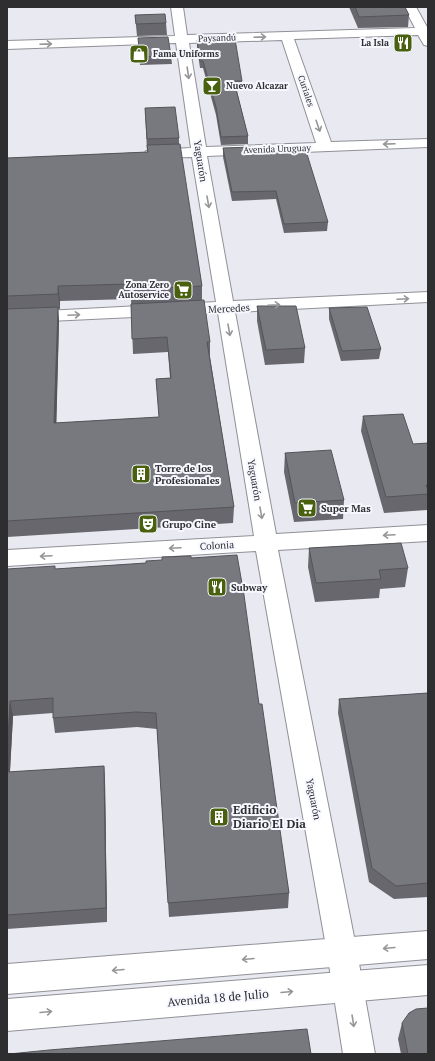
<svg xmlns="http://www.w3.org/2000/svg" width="435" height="1061" viewBox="0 0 435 1061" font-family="'PT Serif',serif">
<rect width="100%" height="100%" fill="#e9e9f1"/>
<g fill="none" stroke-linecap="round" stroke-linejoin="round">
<g stroke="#909097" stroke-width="2">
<path id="minor" d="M171,7H183L187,35L415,28L404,7H416L427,27H428V46L424,45L418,35L294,39L331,142L428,139V147L207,156L233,301L428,292V302L235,312L276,534L428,525V541L278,550L357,952L375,1054H343L327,952L256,551L7,566V550L254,536L218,313L7,323V313L216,302L192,157L151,158L146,157L144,154L146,151L151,150L191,148L176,43L7,49V41L175,36ZM282,40L316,143L206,147L189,43Z"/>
</g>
<g stroke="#909097" stroke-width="2">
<g id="major">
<path d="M428,931V959L7,994V964Z"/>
<path d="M428,965V995L7,1031V999Z"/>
</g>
</g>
<use href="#minor" fill="#fff" fill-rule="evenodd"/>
<use href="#major" fill="#fff" fill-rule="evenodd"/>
</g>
<g fill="#67676d" fill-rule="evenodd">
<path d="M349,7H405L409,15L408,27L358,28Z"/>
<path d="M135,15L166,23L167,35L137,36Z"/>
<path d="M138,38L171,56L172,64L140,65Z"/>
<path d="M197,40L242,81V88H236L248,136V144L221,145L216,115L203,68H200L197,47Z"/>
<path d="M145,108L179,138V144L202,286V300L210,342V357L234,507L233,523L7,537V158L147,152ZM131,299L133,354L168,352L170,378L156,379L159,417L56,423L59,322L58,309H60V301Z"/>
<path d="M223,148L266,152L328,222L327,231L284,233L276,199L232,201L223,157Z"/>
<path d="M257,306L305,348L304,363L265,365L257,321Z"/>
<path d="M329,308L381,349L379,359L341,361L329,319Z"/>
<path d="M363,416L413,444L428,443V502L427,510L384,513L361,431Z"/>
<path d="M285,453L344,500L343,519L294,522L284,472Z"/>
<path d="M309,548L408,568L405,587L380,589L379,598L315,602L308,567Z"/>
<path d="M191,558L259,704L289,893L288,908L169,917L157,729L137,727L55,733L53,718V713L13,716L10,772L104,766L105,781L107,922L7,929V569H55L146,563Z"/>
<path d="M428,693V897L394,899L369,882L338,713L339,699Z"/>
<path d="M402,1023L428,1054H401L398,1039Z"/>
</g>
<g fill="#545459">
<path d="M58,286L60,301V309L58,294Z"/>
<path d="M58,307L59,322L56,439L54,423Z"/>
<path d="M10,701L13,716L9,787L7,777V754Z"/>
<path d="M104,766L105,781L107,922L106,908Z"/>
</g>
<g fill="#78787f" stroke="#545459">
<path d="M355,7H405L409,15L359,17Z"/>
<path d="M165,14L166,23L136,24L135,15Z"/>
<path d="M168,37L171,56L140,57L138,38Z"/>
<path d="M235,39L242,81H234L248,136L221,137L216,107L203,61H200L197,40Z"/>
<path d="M175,107L179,138L147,139L145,108Z"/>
<path d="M180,144L202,286L130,290V284L58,286V294L7,296V158L148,152L147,145Z"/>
<path d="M251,147L252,151L266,150V152L306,151L328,222L284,224L276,191L232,192L223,148Z"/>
<path d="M204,300L210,342H207L234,507L7,521V309L58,307L54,423L159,417L156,379L171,378L167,337L132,339L131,304Z"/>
<path d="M257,306H296L305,348L266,350Z"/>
<path d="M367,307L381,349L342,351L329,308Z"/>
<path d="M403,414L413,444L428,443V485H426L428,490V494L386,497L363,416Z"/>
<path d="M331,450L344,500L295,503L285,453Z"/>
<path d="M401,543L408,568L379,570L381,579L316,583L309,548Z"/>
<path d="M237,555L244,595L259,704H262L289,893L168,903L156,713L136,712L53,718V698L10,701L7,754V569L55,566V569L146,563V561L162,560V557L191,556V558Z"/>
<path d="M428,693V883L396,886L372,868L339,699Z"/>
<path d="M104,766L106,908L7,915V772Z"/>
<path d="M428,1008V1054H408L402,1023L409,1013L416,1009Z"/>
<path d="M307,1029L311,1054H9L49,1050Z"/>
</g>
<defs><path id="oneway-shaft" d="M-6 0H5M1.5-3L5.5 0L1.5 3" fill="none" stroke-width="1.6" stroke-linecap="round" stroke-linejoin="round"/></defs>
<g stroke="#969698">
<use href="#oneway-shaft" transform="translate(260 37) rotate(-2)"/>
<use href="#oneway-shaft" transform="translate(46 44) rotate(-2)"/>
<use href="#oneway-shaft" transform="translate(188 73) rotate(82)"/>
<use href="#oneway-shaft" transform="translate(318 126) rotate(71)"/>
<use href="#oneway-shaft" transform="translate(389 144) rotate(178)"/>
<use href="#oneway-shaft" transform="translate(208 202) rotate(80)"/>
<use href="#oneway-shaft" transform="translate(403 299) rotate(-3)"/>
<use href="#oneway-shaft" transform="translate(274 305) rotate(-3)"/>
<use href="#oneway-shaft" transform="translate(74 315) rotate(-3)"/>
<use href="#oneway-shaft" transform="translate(229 330) rotate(80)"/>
<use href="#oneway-shaft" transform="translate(261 513) rotate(80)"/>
<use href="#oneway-shaft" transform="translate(389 535) rotate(177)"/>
<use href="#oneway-shaft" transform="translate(175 548) rotate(177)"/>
<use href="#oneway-shaft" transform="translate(46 556) rotate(177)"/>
<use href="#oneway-shaft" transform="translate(389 948) rotate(175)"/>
<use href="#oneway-shaft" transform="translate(248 959) rotate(175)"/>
<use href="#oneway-shaft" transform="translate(118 970) rotate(175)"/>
<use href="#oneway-shaft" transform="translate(287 992) rotate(-5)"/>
<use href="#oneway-shaft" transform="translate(46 1012) rotate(-5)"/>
<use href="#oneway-shaft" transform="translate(353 1021) rotate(81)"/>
</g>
<defs>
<g id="restaurant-square" transform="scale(1)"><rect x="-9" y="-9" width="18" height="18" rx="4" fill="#49610e" stroke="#f6f7ff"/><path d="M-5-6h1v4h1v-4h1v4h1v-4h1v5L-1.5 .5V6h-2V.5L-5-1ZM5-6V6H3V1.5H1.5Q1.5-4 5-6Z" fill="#fff"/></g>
<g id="shop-square" transform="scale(1)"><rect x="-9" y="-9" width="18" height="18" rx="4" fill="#49610e" stroke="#f6f7ff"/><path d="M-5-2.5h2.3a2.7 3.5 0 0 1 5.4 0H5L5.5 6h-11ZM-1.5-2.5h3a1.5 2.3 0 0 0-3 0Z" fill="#fff"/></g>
<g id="bar-square" transform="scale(1)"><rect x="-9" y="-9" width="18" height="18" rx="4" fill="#49610e" stroke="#f6f7ff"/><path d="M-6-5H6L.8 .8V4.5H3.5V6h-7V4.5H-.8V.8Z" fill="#fff"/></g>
<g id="supermarket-square" transform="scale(1)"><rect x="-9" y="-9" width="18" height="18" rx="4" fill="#49610e" stroke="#f6f7ff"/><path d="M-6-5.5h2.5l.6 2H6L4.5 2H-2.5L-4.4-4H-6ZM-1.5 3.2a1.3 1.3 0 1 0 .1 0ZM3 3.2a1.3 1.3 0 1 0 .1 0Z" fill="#fff"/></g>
<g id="building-square" transform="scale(1)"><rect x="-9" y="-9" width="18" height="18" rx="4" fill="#49610e" stroke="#f6f7ff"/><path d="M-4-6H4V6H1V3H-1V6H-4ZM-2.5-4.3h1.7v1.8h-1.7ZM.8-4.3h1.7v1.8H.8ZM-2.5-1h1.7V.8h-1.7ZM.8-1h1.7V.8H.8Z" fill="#fff"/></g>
<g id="theatre-square" transform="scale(1)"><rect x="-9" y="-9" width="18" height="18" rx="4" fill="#49610e" stroke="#f6f7ff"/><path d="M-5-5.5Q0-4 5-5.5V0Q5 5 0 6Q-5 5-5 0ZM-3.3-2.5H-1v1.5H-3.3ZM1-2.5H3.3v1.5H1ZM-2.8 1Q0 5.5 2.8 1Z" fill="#fff"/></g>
</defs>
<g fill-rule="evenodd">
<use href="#restaurant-square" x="403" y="43"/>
<use href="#shop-square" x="139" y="54"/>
<use href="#bar-square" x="212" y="86"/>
<use href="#supermarket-square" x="183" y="290"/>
<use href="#building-square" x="141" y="474"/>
<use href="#supermarket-square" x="307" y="508"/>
<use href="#theatre-square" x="148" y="524"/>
<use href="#restaurant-square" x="217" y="587"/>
<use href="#building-square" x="219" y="817"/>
</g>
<g text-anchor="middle" stroke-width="4" stroke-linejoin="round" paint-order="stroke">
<g font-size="9" fill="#2e2e31" stroke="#f6f7ff">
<text transform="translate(217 38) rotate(-2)" y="3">Paysandú</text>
<text transform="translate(306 91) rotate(71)" y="3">Curiales</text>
<text transform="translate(277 149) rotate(-2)" y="3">Avenida Uruguay</text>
</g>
<g font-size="9" font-weight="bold" fill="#2e2e31" stroke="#f6f7ff" text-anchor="end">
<text x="389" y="46">La Isla</text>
<text x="153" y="57" text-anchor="start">Fama Uniforms</text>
<text x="226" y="89" text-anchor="start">Nuevo Alcazar</text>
<text x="169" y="288">Zona Zero<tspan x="169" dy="10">Autoservice</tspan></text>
</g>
<g font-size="10" fill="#2e2e31" stroke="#f6f7ff">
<text transform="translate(201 161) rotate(81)" y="4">Yaguarón</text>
<text transform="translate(229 308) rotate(-3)" y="4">Mercedes</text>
<text transform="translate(255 480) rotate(80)" y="4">Yaguarón</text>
<text transform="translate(217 545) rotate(-3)" y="4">Colonia</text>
<text transform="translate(314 799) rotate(79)" y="4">Yaguarón</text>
</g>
<g font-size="10" font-weight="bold" fill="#2e2e31" stroke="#f6f7ff" text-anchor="start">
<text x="155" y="472">Torre de los<tspan x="155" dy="12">Profesionales</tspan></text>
<text x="321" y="512">Super Mas</text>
<text x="162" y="528">Grupo Cine</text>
<text x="231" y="591">Subway</text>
</g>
<g font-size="12" font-weight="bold" fill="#2e2e31" stroke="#f6f7ff" text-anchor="start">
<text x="233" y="814">Edificio<tspan x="233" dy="14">Diario El Dia</tspan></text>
</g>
<g font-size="12" fill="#2e2e31" stroke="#f6f7ff">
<text transform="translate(218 998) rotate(-5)" y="4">Avenida 18 de Julio</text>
</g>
</g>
<rect width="435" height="1061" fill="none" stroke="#2e2e31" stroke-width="16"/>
</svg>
